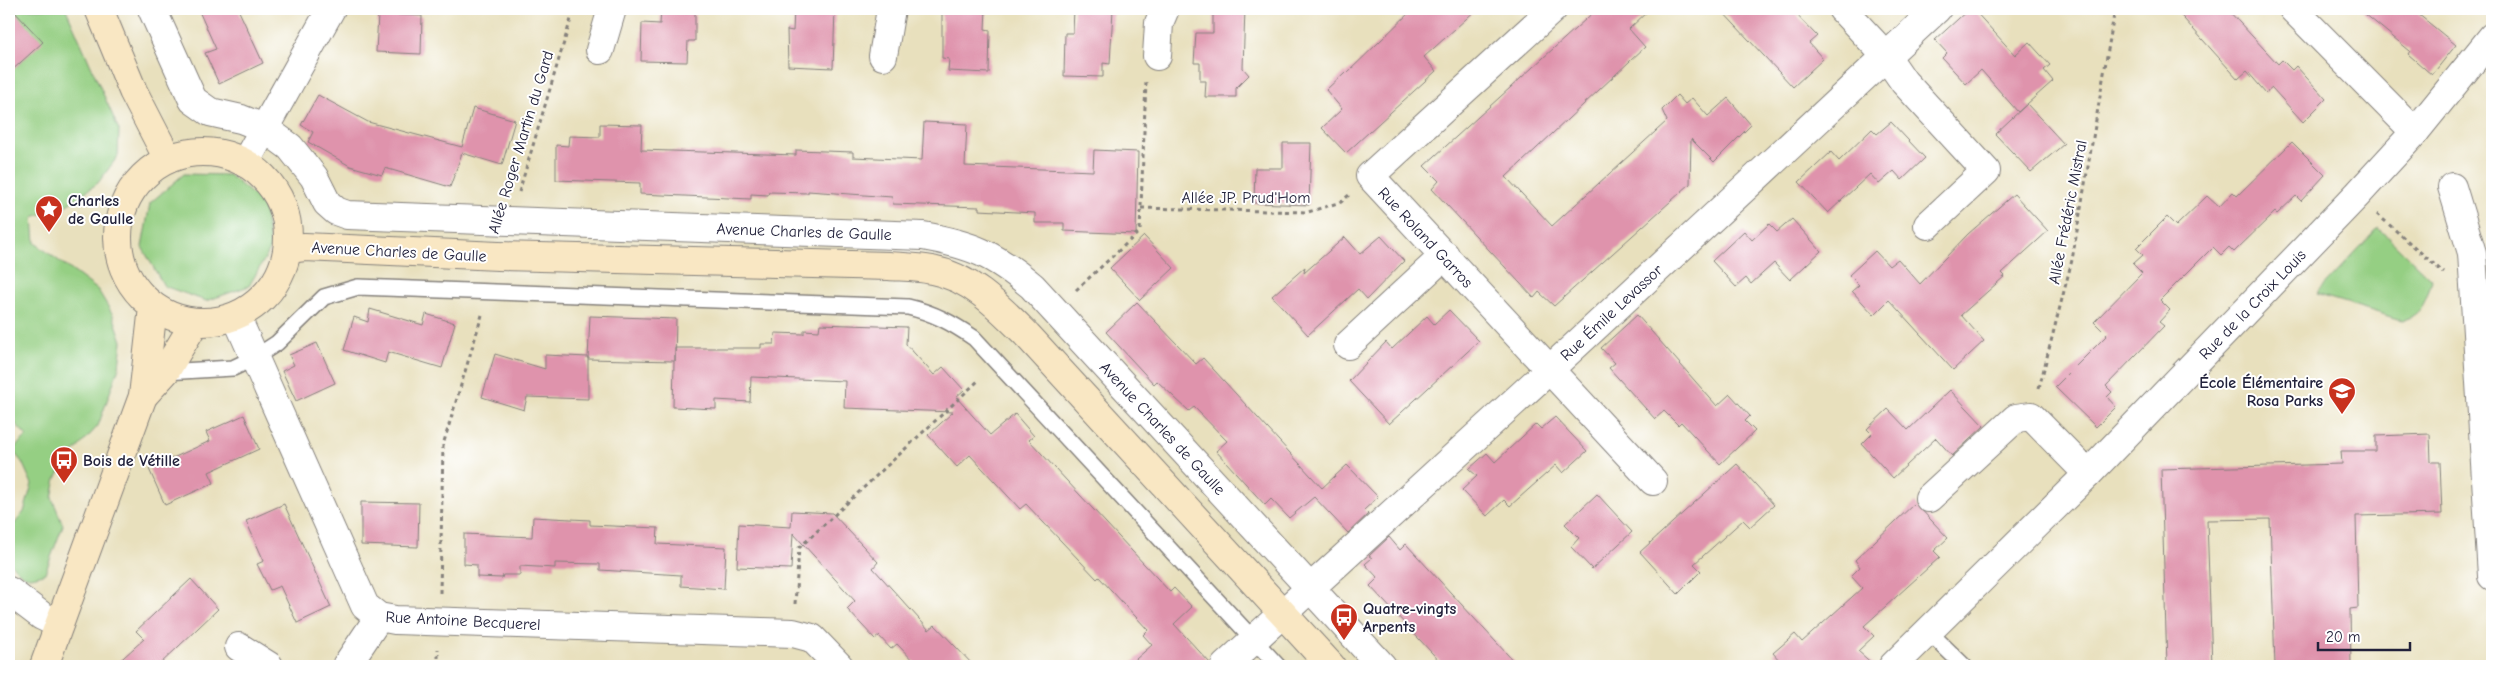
<svg xmlns="http://www.w3.org/2000/svg" width="2501" height="675" viewBox="0 0 2501 675" font-family="'Comic Neue',sans-serif">
<rect width="100%" height="100%" fill="#fff"/>
<filter id="ink" filterUnits="userSpaceOnUse"><feTurbulence type="fractalNoise" baseFrequency=".02" numOctaves="2"/><feDisplacementMap in="SourceGraphic" scale="10" xChannelSelector="R" yChannelSelector="G"/><feConvolveMatrix kernelMatrix="1 2 1 2 8 2 1 2 1" color-interpolation-filters="sRGB"/></filter>
<filter id="wash" filterUnits="userSpaceOnUse"><feTurbulence type="fractalNoise" baseFrequency=".0096" numOctaves="4" result="noise"/><feDisplacementMap in="SourceGraphic" scale="20" xChannelSelector="R" yChannelSelector="G"/><feGaussianBlur stdDeviation="1.12" result="paint"/><feColorMatrix in="noise" values="0 0 0 0 0 0 0 0 0 0 0 0 0 0 0 0 0 1.4 0 .05"/><feComposite in="paint" operator="in"/></filter>
<g filter="url(#wash)">
<rect width="100%" height="100%" fill="#e8e0bd"/>
<g fill="#95cf83" stroke="#5c785f">
<path d="M12,9H66L119,130L118,156L98,183L64,207L33,217L35,243L98,290L113,315L122,341L119,367L98,426L74,452L56,478L52,498L63,525L45,573C25,581 23,576 9,562V531L24,512L32,484L22,462L12,450L27,436L9,417V73L42,42Z"/>
<path d="M184,174L229,175L263,203L271,248L249,286L206,301L164,286L142,247L150,203Z"/>
<path d="M2378,228L2432,280C2426,299 2423,315 2402,320L2316,294Z"/>
</g>
<g id="blocks">
<g fill="#df93ac">
<path d="M9,9H12L43,42L9,73Z"/>
<path d="M198,9H238L263,63L219,84L205,53L216,49Z"/>
<path d="M661,9H695V41H688L687,62L641,61L642,23L660,24Z"/>
<path d="M794,9H835L833,68L788,66L787,30L793,31Z"/>
<path d="M942,9H986L985,29L990,30L989,73L948,71L949,59L942,58Z"/>
<path d="M1074,9H1113L1110,64L1103,63V77L1064,76L1065,33H1073Z"/>
<path d="M1213,9H1245L1243,68L1249,75L1236,88V97H1205L1206,81H1200V63H1194L1196,33H1213Z"/>
<path d="M1413,9H1477L1424,57L1436,71L1346,153L1322,128L1342,109L1326,90L1345,72L1346,74Z"/>
<path d="M1597,9H1650L1629,29L1645,47L1506,177L1552,226L1667,121L1662,110L1677,95L1685,104L1692,98L1708,116L1728,98L1751,125L1714,162L1691,139L1690,184L1554,306L1539,292L1534,298L1432,189L1439,181L1424,166Z"/>
<path d="M1720,9H1791L1817,36L1809,43L1823,59L1793,87Z"/>
<path d="M1969,9H1973L2015,55L2029,42L2050,65L2044,70L2053,81L2018,112L1981,70L1966,84L1942,58L1947,53L1935,40Z"/>
<path d="M2175,9H2227L2278,64L2282,60L2292,70L2296,66L2326,99L2303,122L2272,88L2266,93L2247,71L2238,79Z"/>
<path d="M2359,9H2412L2456,45L2432,75L2408,54L2410,51Z"/>
<path d="M378,14L422,16L421,54L376,52Z"/>
<path d="M318,95L368,122L462,147L473,108L515,120L502,165L462,153L450,187L385,168L382,175L350,166L308,142L313,132L301,125Z"/>
<path d="M2027,104L2064,144L2031,172L1995,134Z"/>
<path d="M924,122L967,124L965,166L1093,171L1094,150L1138,152L1136,234L1064,231V223H1035V213L979,210V207L893,204L892,197L808,191V193L769,192L768,195L751,194V199L640,194V183L556,180V145L568,146L569,136L600,137V124L642,125L641,150L796,155V150L853,152V157L922,160Z"/>
<path d="M1891,122L1925,158L1902,180L1894,171L1879,184L1870,174L1828,213L1799,182L1831,152L1839,161L1872,129L1877,134Z"/>
<path d="M2292,142L2325,175L2301,201L2296,196L2277,214L2275,212L2234,252L2229,247L2221,255L2213,247L2160,300L2170,310L2159,322L2164,326L2106,386L2112,392L2107,397L2116,407L2096,427L2055,387L2107,335L2094,322L2142,273L2133,264L2143,255L2136,248L2167,217L2176,226L2207,196L2219,207L2233,192L2237,196Z"/>
<path d="M1283,143H1311L1309,205L1254,203L1255,168H1283Z"/>
<path d="M2014,194L2048,231L2002,273L2005,276L1961,315L1984,341L1953,370L1889,300L1874,315L1852,291L1859,285L1849,275L1875,251L1889,266L1898,259L1920,284L1968,234Z"/>
<path d="M1792,219L1821,251L1790,280L1774,263L1751,284L1746,278L1736,287L1712,261L1744,231L1752,240L1769,224L1777,232Z"/>
<path d="M1144,236L1174,268L1140,300L1110,268Z"/>
<path d="M1381,236L1404,261L1367,299L1358,289L1308,335L1272,296L1305,267L1304,273L1345,237L1360,254Z"/>
<path d="M1137,302L1196,364L1203,358L1322,488L1347,465L1378,497L1364,510L1368,514L1348,533L1314,497L1289,518L1271,499L1265,505L1216,451L1227,441L1194,407L1189,411L1157,381L1154,384L1106,332Z"/>
<path d="M370,309L423,325L426,314L455,323L442,368L388,352L385,363L344,350L354,317L368,322Z"/>
<path d="M1449,310L1479,341L1389,424L1349,381L1386,342L1392,349L1427,316L1434,324Z"/>
<path d="M1637,315L1717,406L1730,394L1750,416L1745,421L1755,431L1720,464L1681,422L1678,425L1664,411L1655,419L1609,368L1615,363L1601,348Z"/>
<path d="M590,316L676,319L675,361V348H761V344H774L775,333L804,334V330L819,331L820,324L907,327L906,344L934,375L943,367L964,390L956,397L990,435L1015,414L1034,436L1029,440L1170,592L1174,588L1192,607L1174,624L1210,663V666H1128L1152,645L1143,635L1148,630L1099,577L1097,579L1026,504L1020,509L970,455L957,467L928,435L953,412L844,408L845,381L751,377L750,402L716,400V409L673,407L674,361L588,359Z"/>
<path d="M317,343L335,383L296,401L282,371L294,365L289,355Z"/>
<path d="M495,354L545,369V355L588,357V399L527,397L524,410L482,397Z"/>
<path d="M1950,390L1984,426L1952,456L1936,438L1893,478L1862,444L1872,434L1867,429L1888,409L1908,430Z"/>
<path d="M244,415L259,449L209,472L214,483L165,505L149,469L210,441L206,432Z"/>
<path d="M1555,417L1587,451L1563,473L1556,465L1510,506L1504,500L1487,516L1462,490L1477,476L1469,469L1487,453L1495,462L1536,424L1541,429Z"/>
<path d="M2430,434L2431,462H2440L2442,514L2356,516L2358,608L2350,609L2351,666H2275L2270,519L2207,520L2212,666H2167L2161,469L2342,464L2341,451H2376V436Z"/>
<path d="M1737,464L1774,505L1750,527L1743,520L1694,564L1701,571L1678,594L1640,552Z"/>
<path d="M1597,494L1632,532L1592,569L1571,547L1579,538L1565,524Z"/>
<path d="M361,502L419,503L418,547L361,545Z"/>
<path d="M1915,503L1948,538L1934,551L1940,557L1864,626L1874,636L1858,651L1875,666H1775L1780,661L1773,653L1795,634L1802,642L1862,588L1851,576L1860,567L1855,560Z"/>
<path d="M284,504L331,607L297,623L280,586L270,590L257,564L264,561L246,521Z"/>
<path d="M792,511L832,513L878,562L873,568L929,630L935,625L974,666H918L897,644L891,649L879,636L875,639L847,609L855,601L793,533L791,569L737,567L739,524L791,527Z"/>
<path d="M533,517L590,520V525L658,528L657,544L726,547L724,589L681,586V575L600,570V564L555,563V568L520,566V575H503L502,578L477,577V565L464,564V534L532,537Z"/>
<path d="M1389,537L1400,550L1406,544L1518,666H1444L1370,586L1378,578L1365,564L1372,558L1369,556Z"/>
<path d="M191,579L218,609L158,666H114L144,639L136,631Z"/>
</g>
</g>
</g>
<g filter="url(#ink)">
<use href="#blocks" fill-opacity="0" stroke="#85817c" stroke-width="1"/>
<g fill="none" stroke-linecap="round" stroke-linejoin="round">
<g stroke="#85817c" stroke-width="18">
<g id="lane">
<path d="M165,372L233,368L254,358L277,343L324,297L358,287L908,307C934,313 952,323 974,338L1278,666"/>
<path d="M1928,631L1964,666"/>
</g>
</g>
<g stroke="#85817c" stroke-width="30">
<g id="street">
<path d="M152,9L193,100L210,112L241,119L264,128L290,147L314,177L327,203L336,211L347,215L923,236C973,245 993,254 1032,286L1382,666"/>
<path d="M1553,9L1370,176L1653,481"/>
<path d="M1842,9L1886,56L1904,82L1986,171L1928,225"/>
<path d="M2293,9L2415,132"/>
<path d="M600,50L612,9"/>
<path d="M883,56L891,9"/>
<path d="M1157,56L1159,23L1165,9"/>
<path d="M245,163L331,9"/>
<path d="M2452,187L2472,253L2492,576"/>
<path d="M236,316L365,606L379,617L395,620L793,633L812,638L839,666"/>
<path d="M1348,345L1445,255"/>
<path d="M1929,498L2016,418L2031,416L2088,474"/>
<path d="M9,591L42,616L59,624"/>
<path d="M239,647L269,666"/>
<path d="M346,666L379,617"/>
<path d="M1225,666L1549,370L1937,9"/>
<path d="M1893,666L2088,474L2357,195L2415,132L2492,37"/>
</g>
</g>
<g stroke="#85817c" stroke-width="30">
<g id="secondary">
<path d="M99,9L133,91L168,159"/>
<circle cx="203" cy="237" r="85"/>
<path d="M288,249L305,247L498,256L889,266C903,267 918,267 932,270C971,277 1000,308 1027,335L1331,666"/>
<path d="M143,396L165,372L195,322"/>
<path d="M44,666L143,396L153,307"/>
</g>
</g>
<g stroke="#85817c" stroke-width="3" stroke-dasharray="4 4" stroke-linecap="butt">
<path d="M519,192L574,9"/>
<path d="M1141,208L1308,212L1341,202L1349,195"/>
<path d="M2377,214L2444,273"/>
<path d="M1076,290L1140,231L1146,82"/>
<path d="M2039,388L2072,260L2115,9"/>
<path d="M440,593L443,445L482,315"/>
<path d="M795,604L799,548L980,379"/>
<path d="M438,666V649"/>
</g>
<use href="#lane" stroke="#fff" stroke-width="15"/>
<use href="#street" stroke="#fff" stroke-width="28"/>
<use href="#secondary" stroke="#f9e7c3" stroke-width="28"/>
</g>
</g>
<defs>
<g id="sight-pin" transform="scale(1.4375)"><path d="M0 17L-7.5 6A9.5 9.5 0 1 1 7.5 6Z" fill="#c8321e" stroke="#fff"/><path d="M0-6L1.8-2.2L6-1.7L2.9 1.2L3.7 5.4L0 3.3L-3.7 5.4L-2.9 1.2L-6-1.7L-1.8-2.2Z" fill="#fff"/></g>
<g id="school-pin" transform="scale(1.4375)"><path d="M0 17L-7.5 6A9.5 9.5 0 1 1 7.5 6Z" fill="#c8321e" stroke="#fff"/><path d="M0-5L7-2L0 1L-7-2ZM-4 1L0 2.5L4 1V4Q0 6-4 4Z" fill="#fff"/></g>
<g id="bus-pin" transform="scale(1.4375)"><path d="M0 17L-7.5 6A9.5 9.5 0 1 1 7.5 6Z" fill="#c8321e" stroke="#fff"/><path d="M-5-6H5V4H4V6H2V4H-2V6H-4V4H-5ZM-3.5-4V0h7V-4ZM-3.5 1.2v1.5H-2V1.2ZM2 1.2v1.5H3.5V1.2Z" fill="#fff"/></g>
</defs>
<g fill-rule="evenodd">
<use href="#sight-pin" x="49" y="209"/>
<use href="#school-pin" x="2342" y="391"/>
<use href="#bus-pin" x="64" y="460"/>
<use href="#bus-pin" x="1344" y="617"/>
</g>
<g text-anchor="middle" stroke-width="4" stroke-linejoin="round" paint-order="stroke">
<g font-size="16" fill="#22223b" stroke="#fff">
<text transform="translate(520 142) rotate(-73)" y="6">Allée Roger Martin du Gard</text>
<text x="1246" y="203">Allée JP. Prud'Hom</text>
<text transform="translate(2067 212) rotate(-79)" y="6">Allée Frédéric Mistral</text>
<text transform="translate(804 231) rotate(2)" y="6">Avenue Charles de Gaulle</text>
<text transform="translate(1426 237) rotate(47)" y="6">Rue Roland Garros</text>
<text transform="translate(399 251) rotate(3)" y="6">Avenue Charles de Gaulle</text>
<text transform="translate(2252 304) rotate(-46)" y="6">Rue de la Croix Louis</text>
<text transform="translate(1611 312) rotate(-43)" y="6">Rue Émile Levassor</text>
<text transform="translate(1163 428) rotate(47)" y="6">Avenue Charles de Gaulle</text>
<text transform="translate(463 620) rotate(3)" y="6">Rue Antoine Becquerel</text>
</g>
<g font-size="16" font-weight="bold" fill="#22223b" stroke="#fff" text-anchor="start">
<text x="68" y="206">Charles<tspan x="68" dy="18">de Gaulle</tspan></text>
<text x="2323" y="388" text-anchor="end">École Élémentaire<tspan x="2323" dy="18">Rosa Parks</tspan></text>
<text x="83" y="466">Bois de Vétille</text>
<text x="1363" y="614">Quatre-vingts<tspan x="1363" dy="18">Arpents</tspan></text>
</g>
</g>
<rect width="2501" height="675" fill="none" stroke="#fff" stroke-width="30"/>
<path d="M2318 642v8h92v-8" fill="none" stroke="#22223b" stroke-width="2.5"/>
<text x="2326" y="642" font-size="15" fill="#22223b" stroke="#ffffff" stroke-width="4" paint-order="stroke">20 m</text>
</svg>
